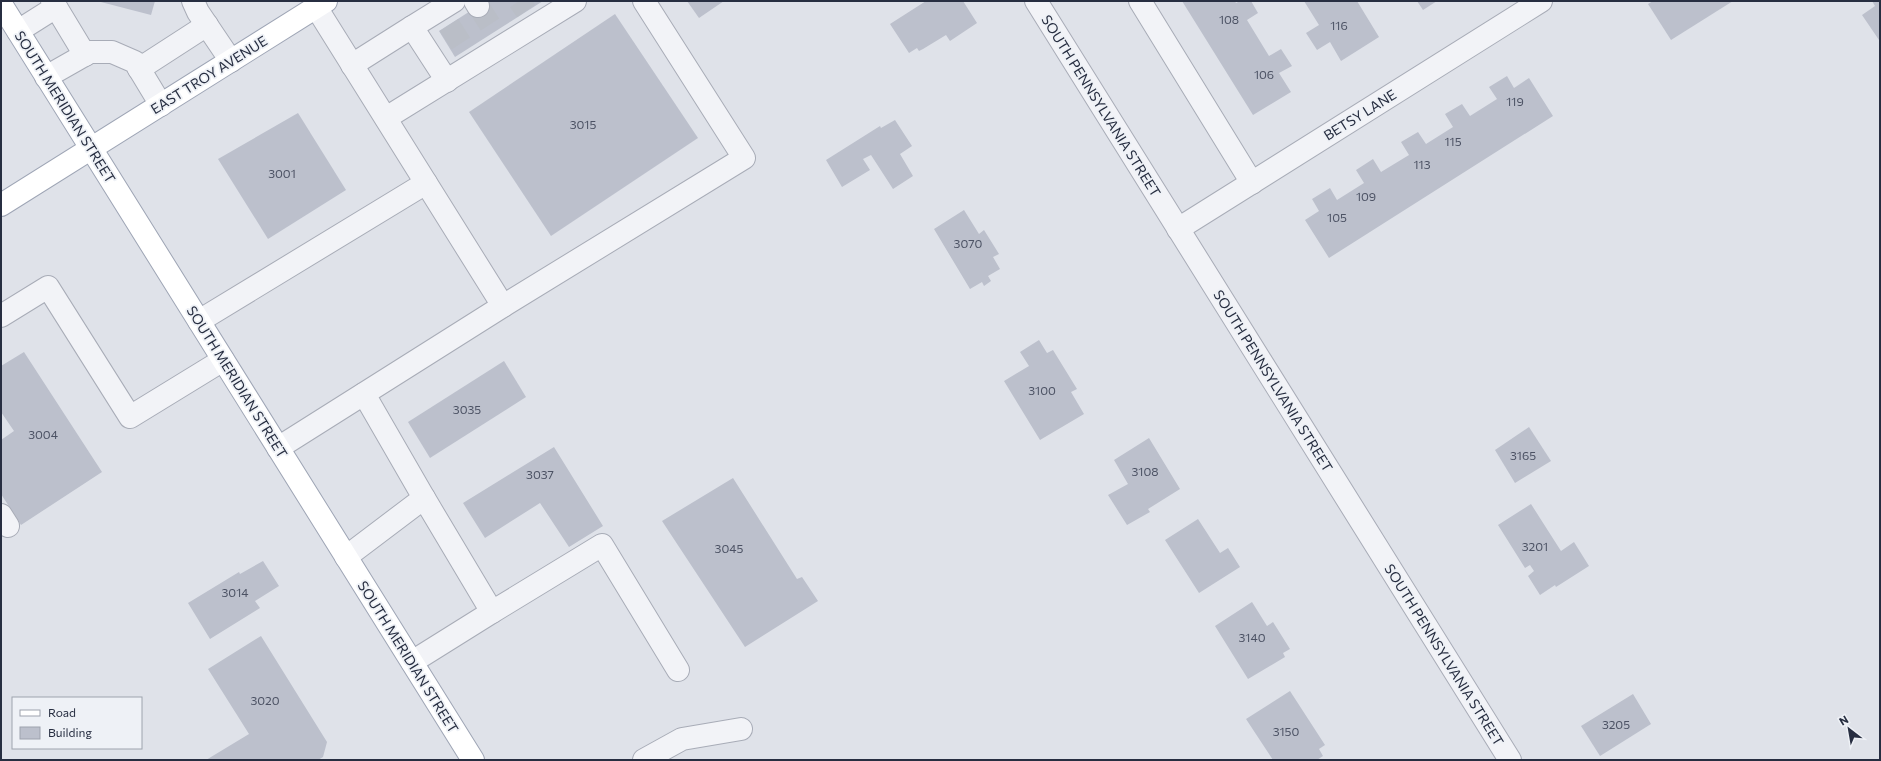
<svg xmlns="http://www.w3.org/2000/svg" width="1881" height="761" viewBox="0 0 1881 761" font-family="Commissioner,sans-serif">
<rect width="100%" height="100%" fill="#dfe2e9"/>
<g fill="#bcc0cc">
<path d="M97,1H155L151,15Z"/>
<path d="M486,1H543L455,57L439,31Z"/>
<path d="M687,1H724L699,18Z"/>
<path d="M926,1H963L977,23L950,41L946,35L923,49L919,51L917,48L909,53L890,24Z"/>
<path d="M1182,1H1235L1236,3L1240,1H1251L1258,13L1247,20L1269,56L1281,49L1292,66L1279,73L1291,92L1253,115Z"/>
<path d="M1304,1H1357L1379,37L1341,61L1330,42L1317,50L1306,33L1319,25Z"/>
<path d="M1417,1H1437L1423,10Z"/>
<path d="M1653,1H1733L1671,40L1648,4Z"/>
<path d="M1872,1H1880V39L1879,40L1862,15L1875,6Z"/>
<path d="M615,14L698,138L551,236L469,112Z"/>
<path d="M1507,76L1514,88L1529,78L1553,116L1329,258L1305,220L1319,211L1312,199L1330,188L1337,200L1364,183L1356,170L1373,159L1381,172L1409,155L1401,142L1418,132L1426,144L1453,127L1445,114L1462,104L1470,116L1497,99L1489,87Z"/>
<path d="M298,113L346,190L268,239L218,159Z"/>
<path d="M895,120L912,146L900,154L913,176L893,189L871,155L863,159L870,170L842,187L826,160L880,126L881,128Z"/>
<path d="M964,210L979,234L984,230L999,254L993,257L1000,269L988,276L991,281L984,286L982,282L970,289L934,229Z"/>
<path d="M1039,340L1047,353L1053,350L1077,389L1071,392L1084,414L1040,440L1004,381L1029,366L1020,352Z"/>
<path d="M24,352L102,472L21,525L1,494V440L14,431L1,412V366Z"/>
<path d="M504,361L526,397L430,458L408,422Z"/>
<path d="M1529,427L1551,461L1515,483L1495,450Z"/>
<path d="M1149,438L1180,489L1148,509L1150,512L1127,525L1108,495L1128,484L1114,460Z"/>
<path d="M554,447L603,526L569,547L540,503L485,538L463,503Z"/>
<path d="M733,478L797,579L802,577L818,601L745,647L662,521Z"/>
<path d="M1531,504L1561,551L1574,542L1589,566L1556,587L1555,585L1540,595L1528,576L1534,571L1530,565L1525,568L1498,525Z"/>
<path d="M1198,519L1220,553L1228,548L1240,567L1199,593L1165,540Z"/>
<path d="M263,561L279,586L255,601L260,608L210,639L188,603L239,572L240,574Z"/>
<path d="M1252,602L1267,626L1273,622L1290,649L1283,653L1285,657L1248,679L1215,626Z"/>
<path d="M261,636L327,742L323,757L318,760H206L249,734L208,669Z"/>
<path d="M1290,691L1325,745L1319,749L1323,756L1317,760H1273L1246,719Z"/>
<path d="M1633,694L1651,724L1600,756L1581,726Z"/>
</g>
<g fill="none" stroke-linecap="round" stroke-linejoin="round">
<g stroke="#babec7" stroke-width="22" stroke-dasharray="22 11" stroke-linecap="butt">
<path d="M519,1L526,11"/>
<path d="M478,6L495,32"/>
<path d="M449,25L465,50"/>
</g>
<g stroke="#a8acb7" stroke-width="24">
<g id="minor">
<path d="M193,1L198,12L231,61"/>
<path d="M475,1L478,6"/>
<path d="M1036,1L1510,760"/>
<path d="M1140,1L1252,183"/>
<path d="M56,7L85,55"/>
<path d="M18,31L56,7L52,1"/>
<path d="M352,65L412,27"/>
<path d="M139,69L207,25"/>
<path d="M46,77L90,52H112L135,62L161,105"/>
<path d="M447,81L412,27L454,1"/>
<path d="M386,118L575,1"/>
<path d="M1178,229L1541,1"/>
<path d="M503,306L744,158L644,1"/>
<path d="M1,316L48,287L130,417L223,360"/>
<path d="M199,321L426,183"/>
<path d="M278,448L503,306L316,7"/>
<path d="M1,515L8,526"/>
<path d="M346,557L424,498L364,394"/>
<path d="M492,612L602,545L678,670"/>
<path d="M412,662L492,612L424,498"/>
<path d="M644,760L682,739L741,729"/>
</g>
</g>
<g stroke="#9ea5b5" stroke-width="24">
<g id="major">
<path d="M1,4L473,760"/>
<path d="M1,205L326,1"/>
</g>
</g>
<use href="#minor" stroke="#f2f3f7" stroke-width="22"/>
<use href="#major" stroke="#fff" stroke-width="22"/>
</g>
<g text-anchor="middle" stroke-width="3.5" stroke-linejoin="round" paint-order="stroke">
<g font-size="12" fill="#4c5264">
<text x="1229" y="24">108</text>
<text x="1339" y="30">116</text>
<text x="1264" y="79">106</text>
<text x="1515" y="106">119</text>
<text x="583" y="129">3015</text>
<text x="1453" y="146">115</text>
<text x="1422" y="169">113</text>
<text x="282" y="178">3001</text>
<text x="1366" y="201">109</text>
<text x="1337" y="222">105</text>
<text x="968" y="248">3070</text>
<text x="1042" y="395">3100</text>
<text x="467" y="414">3035</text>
<text x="43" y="439">3004</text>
<text x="1523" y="460">3165</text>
<text x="1145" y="476">3108</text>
<text x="540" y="479">3037</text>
<text x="1535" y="551">3201</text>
<text x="729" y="553">3045</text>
<text x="235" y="597">3014</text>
<text x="1252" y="642">3140</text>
<text x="265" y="705">3020</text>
<text x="1616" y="729">3205</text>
<text x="1286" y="736">3150</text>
</g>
<g font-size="14" fill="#272e41" stroke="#eef1f6">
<text transform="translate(209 75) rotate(-32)" y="5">EAST TROY AVENUE</text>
<text transform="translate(1101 106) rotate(58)" y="5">SOUTH PENNSYLVANIA STREET</text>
<text transform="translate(65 107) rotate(58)" y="5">SOUTH MERIDIAN STREET</text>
<text transform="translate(1360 115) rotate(-32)" y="5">BETSY LANE</text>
<text transform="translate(1273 381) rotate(58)" y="5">SOUTH PENNSYLVANIA STREET</text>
<text transform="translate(237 382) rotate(58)" y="5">SOUTH MERIDIAN STREET</text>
<text transform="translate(1444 655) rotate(58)" y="5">SOUTH PENNSYLVANIA STREET</text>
<text transform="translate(408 657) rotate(58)" y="5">SOUTH MERIDIAN STREET</text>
</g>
</g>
<rect width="1881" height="761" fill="none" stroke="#272e41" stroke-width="4"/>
<rect x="12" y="697" width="130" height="52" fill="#eef1f6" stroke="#9ea3ae"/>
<rect x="20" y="710" width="20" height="6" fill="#ffffff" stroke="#9ea3ae"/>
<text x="48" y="717" font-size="12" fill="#272e41">Road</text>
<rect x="20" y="727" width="20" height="12" fill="#bcc0cc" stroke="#9ea3ae"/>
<text x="48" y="737" font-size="12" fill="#272e41">Building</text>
<g transform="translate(1849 729) rotate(329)" stroke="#eef1f6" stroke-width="3" paint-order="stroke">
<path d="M0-3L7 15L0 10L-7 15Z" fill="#272e41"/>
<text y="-6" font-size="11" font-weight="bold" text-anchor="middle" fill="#272e41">N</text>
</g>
</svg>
